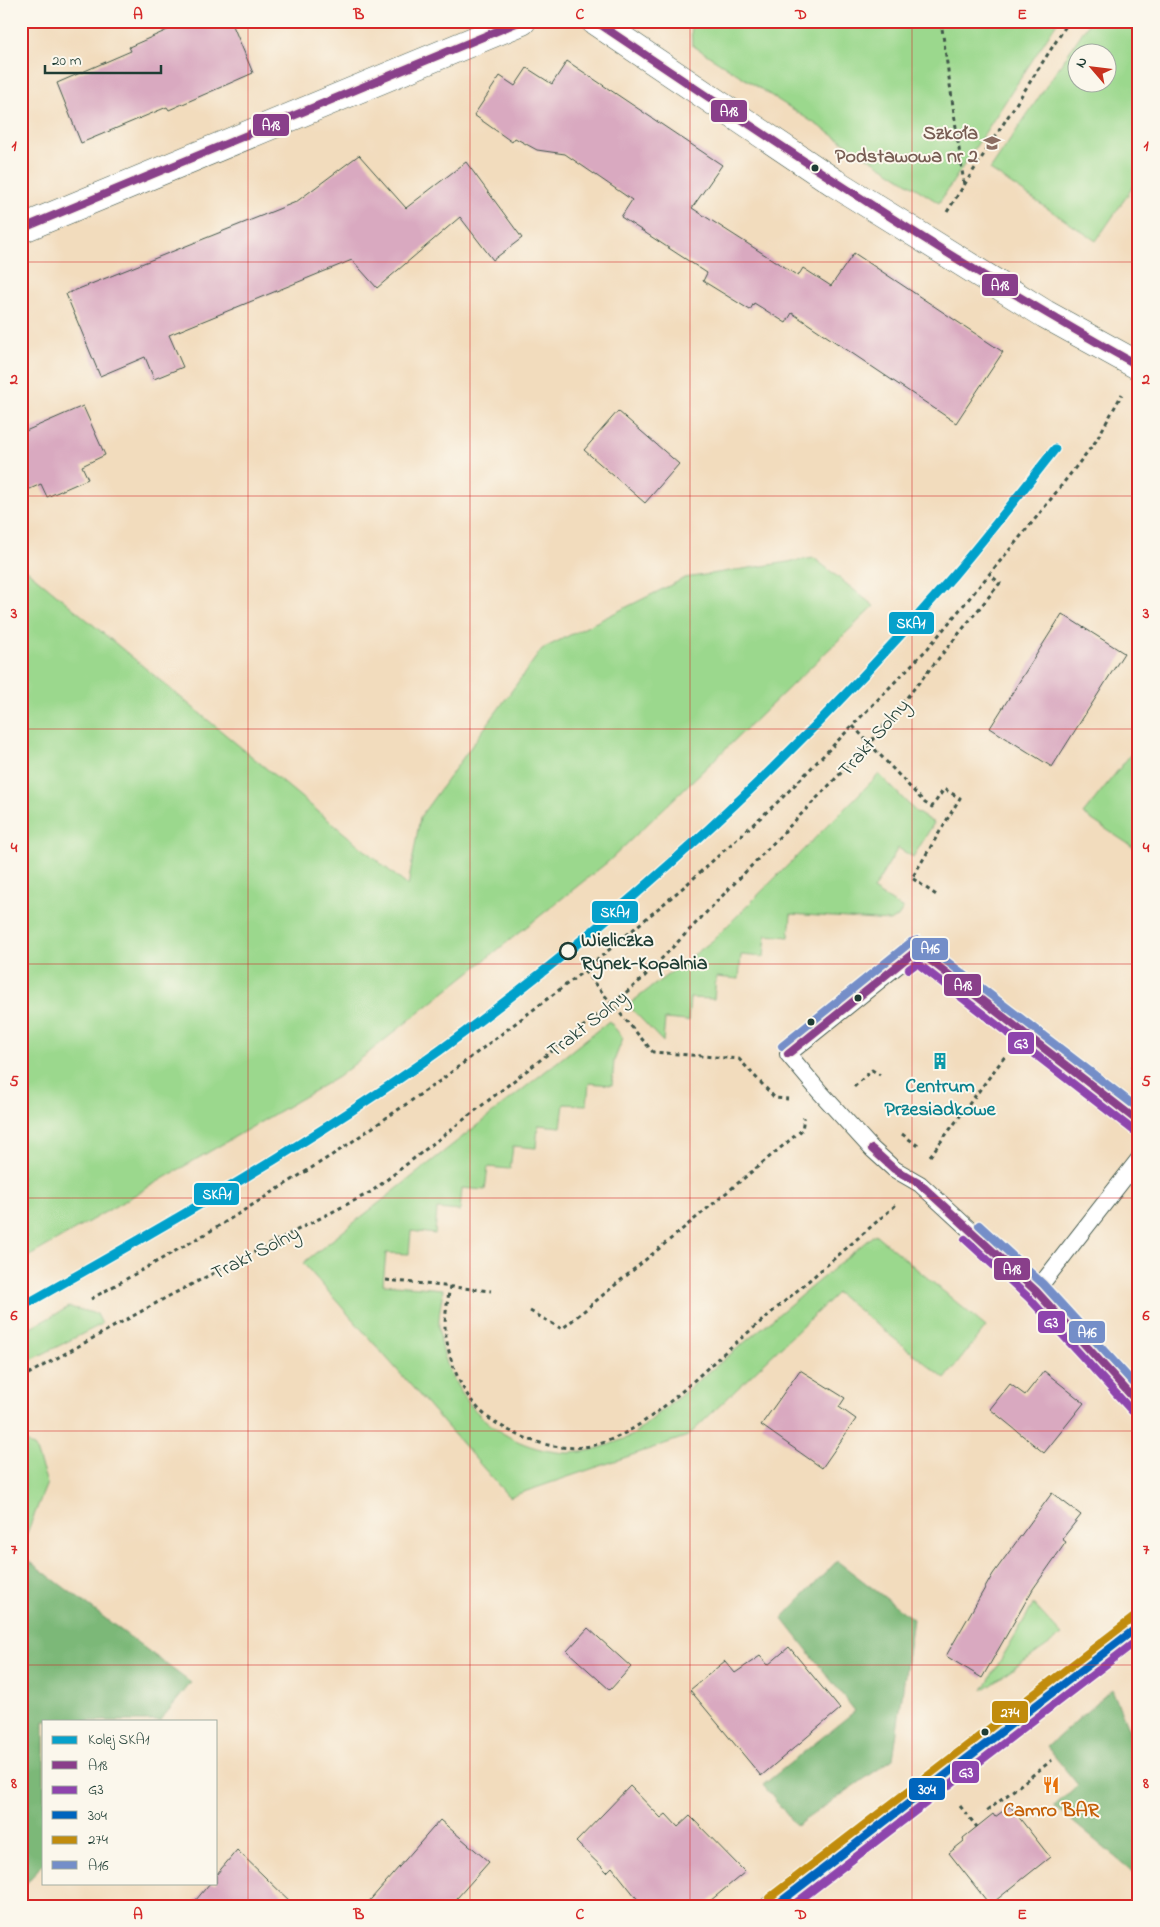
<svg xmlns="http://www.w3.org/2000/svg" width="1160" height="1927" viewBox="0 0 1160 1927" font-family="'Indie Flower',sans-serif">
<rect width="100%" height="100%" fill="#fbf7ec"/>
<filter id="ink" filterUnits="userSpaceOnUse"><feTurbulence type="fractalNoise" baseFrequency=".02" numOctaves="2"/><feDisplacementMap in="SourceGraphic" scale="10" xChannelSelector="R" yChannelSelector="G"/><feConvolveMatrix kernelMatrix="1 2 1 2 8 2 1 2 1" color-interpolation-filters="sRGB"/></filter>
<filter id="wash" filterUnits="userSpaceOnUse"><feTurbulence type="fractalNoise" baseFrequency=".0096" numOctaves="4" result="noise"/><feDisplacementMap in="SourceGraphic" scale="20" xChannelSelector="R" yChannelSelector="G"/><feGaussianBlur stdDeviation="1.12" result="paint"/><feColorMatrix in="noise" values="0 0 0 0 0 0 0 0 0 0 0 0 0 0 0 0 0 1.4 0 .05"/><feComposite in="paint" operator="in"/></filter>
<g filter="url(#wash)">
<rect width="100%" height="100%" fill="#f2dcbd"/>
<g fill="#9bd88d" stroke="#5d8a60" fill-rule="evenodd">
<path d="M691,21H1058L939,203L692,45Z"/>
<path d="M1090,21H1139V178L1096,241L990,170ZM1078,52H1108V82H1078Z"/>
<path d="M814,558L874,606L609,861L338,1077L21,1261V565L408,886L420,817L542,649L685,578Z"/>
<path d="M1139,744V851L1083,814Z"/>
<path d="M879,774L916,812L934,823L913,857L898,848L873,890L903,909L898,917L889,921L791,914L789,937L766,935L764,957L741,955L739,979L716,977L714,999L690,998L688,1021L665,1019L663,1042L628,1005L712,941Z"/>
<path d="M609,1021L623,1038L614,1061L612,1085L589,1083L587,1105L564,1104L561,1127L538,1125L536,1148L513,1146L510,1169L488,1167L485,1190L462,1188L460,1211L437,1209L435,1234L411,1231L409,1254L386,1253L383,1284L443,1289C442,1301 438,1315 439,1327C445,1396 498,1450 568,1453C591,1453 612,1444 633,1435L875,1234L986,1327L945,1379L837,1293L688,1436L509,1497L303,1263Z"/>
<path d="M69,1307L97,1314L102,1324L21,1365V1333Z"/>
<path d="M21,1438L35,1448L47,1483L21,1548Z"/>
<path d="M1033,1604L1062,1635L983,1690L1033,1605Z"/>
</g>
<g fill="#7cb878" stroke="#4e7a56">
<path d="M21,1555L191,1683L160,1721H44V1862L21,1890Z"/>
<path d="M837,1561L913,1619L893,1759L796,1826L763,1785L855,1711L782,1618Z"/>
<path d="M1112,1689L1139,1755V1877L1054,1806L1078,1785L1047,1747Z"/>
</g>
<g id="blocks">
<g fill="#d9a9c0">
<path d="M188,21H231L253,73L169,110L167,107L81,143L57,83L131,51L129,47Z"/>
<path d="M567,61L722,165L692,208L798,276L803,268L831,286L854,253L1003,352L956,423L792,313L786,323L754,303L750,310L703,281L707,273L621,217L632,200L565,154L537,150L515,138L512,142L474,115L500,76L515,86L527,68L552,84Z"/>
<path d="M359,155L406,208L466,162L522,238L493,260L460,217L377,288L352,260L169,335L183,367L154,379L145,357L100,376L66,294L296,202Z"/>
<path d="M83,406L105,455L82,466L88,479L47,497L41,484L21,493V433Z"/>
<path d="M618,411L679,464L645,503L584,450Z"/>
<path d="M1062,614L1124,653L1052,767L990,728Z"/>
<path d="M800,1370L845,1398L839,1407L856,1419L822,1468L761,1425Z"/>
<path d="M1044,1371L1084,1403L1044,1453L990,1409L1010,1384L1025,1395Z"/>
<path d="M1052,1493L1081,1515L1062,1539L1066,1542L1033,1589L982,1678L946,1656L993,1574Z"/>
<path d="M588,1628L631,1667L610,1690L567,1651Z"/>
<path d="M789,1647L840,1709L761,1776L690,1690L725,1661L735,1673L760,1656L768,1665Z"/>
<path d="M630,1786L661,1818L666,1814L678,1827L690,1816L745,1872L704,1906H643L612,1867L607,1872L576,1842Z"/>
<path d="M1010,1806L1050,1857L990,1905L949,1853L964,1841L963,1838L993,1814L995,1817Z"/>
<path d="M440,1820L489,1862L450,1906H365Z"/>
<path d="M237,1850L295,1906H191L210,1883H216V1875Z"/>
</g>
</g>
</g>
<g filter="url(#ink)">
<use href="#blocks" fill-opacity="0" stroke="#3f5549" stroke-width="1"/>
<g fill="none" stroke-linecap="round" stroke-linejoin="round">
<g stroke="#3f5549" stroke-width="18">
<g id="lane">
<path d="M1139,1122L917,950L788,1054L819,1091L872,1149L894,1169L920,1184L1036,1291L1139,1404"/>
<path d="M1036,1291L1139,1159"/>
</g>
</g>
<g stroke="#3f5549" stroke-width="29">
<g id="street">
<path d="M595,21L835,183L1045,314L1139,366"/>
<path d="M21,229L522,21"/>
</g>
</g>
<g stroke="#3f5549" stroke-width="29">
<path id="secondary" d="M775,1906L1139,1626"/>
</g>
<g stroke="#3f5549" stroke-width="3" stroke-dasharray="4 4" stroke-linecap="butt">
<path d="M941,21L964,184"/>
<path d="M947,212L1069,21"/>
<path d="M853,726L925,803L932,807L944,789L960,798L912,878L939,897"/>
<path d="M584,971L653,1052L739,1059L775,1098L788,1099"/>
<path d="M1131,1066L1139,1072"/>
<path d="M854,1087L872,1070L880,1075"/>
<path d="M902,1134L921,1148"/>
<path d="M930,1156L1006,1055"/>
<path d="M386,1280L491,1291"/>
<path d="M450,1286C448,1299 445,1314 445,1327C448,1362 463,1401 493,1421C525,1442 567,1456 605,1442C651,1425 689,1384 725,1352C783,1303 840,1254 897,1204"/>
<path d="M91,1299L214,1229L340,1150L441,1080L584,971L686,885L781,799L928,648L1040,513L1096,441L1122,394"/>
<path d="M530,1311L562,1329L802,1130L804,1117"/>
<path d="M21,1378L169,1296L371,1192L612,1004L641,980L869,744L1000,583L990,575"/>
<path d="M960,1806L977,1827"/>
<path d="M987,1811L1052,1760"/>
</g>
<use href="#lane" stroke="#fff" stroke-width="16"/>
<use href="#street" stroke="#fff" stroke-width="28"/>
<use href="#secondary" stroke="#fff" stroke-width="28"/>
<g stroke="#fbf7ec" stroke-width="11">
<g id="bus-1">
<path d="M595,21C773,141 951,262 1139,366"/>
<path d="M21,229L521,21"/>
<path d="M788,1054L917,950L1139,1122"/>
<path d="M872,1149L894,1169L920,1184L1036,1291L1139,1404"/>
</g>
</g>
<g stroke="#fbf7ec" stroke-width="11">
<g id="bus-2">
<path d="M909,969L917,963L1133,1130"/>
<path d="M965,1239L1029,1298L1132,1411"/>
<path d="M792,1906L1139,1639"/>
</g>
</g>
<g stroke="#fbf7ec" stroke-width="11">
<path id="bus-3" d="M775,1906L1139,1626"/>
</g>
<g stroke="#fbf7ec" stroke-width="11">
<path id="bus-4" d="M769,1898L1133,1618"/>
</g>
<g stroke="#fbf7ec" stroke-width="11">
<g id="bus-5">
<path d="M782,1046L911,942L919,940L1139,1109"/>
<path d="M979,1225L1043,1284L1139,1389"/>
</g>
</g>
<use href="#bus-1" stroke="#893f8a" stroke-width="8"/>
<use href="#bus-2" stroke="#8e44ad" stroke-width="8"/>
<use href="#bus-3" stroke="#0065bd" stroke-width="8"/>
<use href="#bus-4" stroke="#c18c0d" stroke-width="8"/>
<use href="#bus-5" stroke="#748ec8" stroke-width="8"/>
<g stroke="#fbf7ec" stroke-width="12">
<path id="rail-1" d="M21,1307C163,1227 306,1146 439,1051C628,913 800,753 953,576C988,535 1021,492 1055,449"/>
</g>
<use href="#rail-1" stroke="#06a1cb" stroke-width="9"/>
</g>
</g>
<path fill="none" stroke="#d62828" stroke-width="1" stroke-opacity="0.55" d="M248,21V1906M470,21V1906M690,21V1906M912,21V1906M21,262H1139M21,496H1139M21,729H1139M21,964H1139M21,1198H1139M21,1431H1139M21,1665H1139"/>
<defs>
<g id="school-bare" transform="scale(1.35)"><path d="M0-5L7-2L0 1L-7-2ZM-4 1L0 2.5L4 1V4Q0 6-4 4Z" fill="#8d6e63" stroke="#fbf7ec" stroke-width="2.5" paint-order="stroke"/></g>
<g id="building-bare" transform="scale(1.35)"><path d="M-4-6H4V6H1V3H-1V6H-4ZM-2.5-4.3h1.7v1.8h-1.7ZM.8-4.3h1.7v1.8H.8ZM-2.5-1h1.7V.8h-1.7ZM.8-1h1.7V.8H.8Z" fill="#0f9aa8" stroke="#fbf7ec" stroke-width="2.5" paint-order="stroke"/></g>
<g id="restaurant-bare" transform="scale(1.35)"><path d="M-5-6h1v4h1v-4h1v4h1v-4h1v5L-1.5 .5V6h-2V.5L-5-1ZM5-6V6H3V1.5H1.5Q1.5-4 5-6Z" fill="#e8710a" stroke="#fbf7ec" stroke-width="2.5" paint-order="stroke"/></g>
</defs>
<g fill-rule="evenodd">
<use href="#school-bare" x="992" y="143"/>
<use href="#building-bare" x="940" y="1061"/>
<use href="#restaurant-bare" x="1051" y="1785"/>
</g>
<g fill="#1f3d34" stroke="#fbf7ec" stroke-width="2">
<circle cx="815" cy="168" r="4.5"/>
<circle cx="858" cy="998" r="4.5"/>
<circle cx="811" cy="1022" r="4.5"/>
<circle cx="985" cy="1732" r="4.5"/>
</g>
<circle fill="#fbf7ec" stroke="#1f3d34" stroke-width="2.5" cx="568" cy="951" r="8"/>
<g text-anchor="middle" stroke-width="4" stroke-linejoin="round" paint-order="stroke">
<g font-size="20" font-weight="bold" fill="#785e54" stroke="#fbf7ec" text-anchor="end">
<text x="978" y="139">Szkoła<tspan x="978" dy="23">Podstawowa nr 2</tspan></text>
</g>
<g font-size="20" fill="#1f3d34" stroke="#fbf7ec">
<text transform="translate(873 737) rotate(-49)" y="7">Trakt Solny</text>
<text transform="translate(587 1023) rotate(-38)" y="7">Trakt Solny</text>
<text transform="translate(255 1252) rotate(-27)" y="7">Trakt Solny</text>
</g>
<g font-size="20" font-weight="bold" fill="#1f3d34" stroke="#fbf7ec" text-anchor="start">
<text x="581" y="946">Wieliczka<tspan x="581" dy="23">Rynek-Kopalnia</tspan></text>
</g>
<g font-size="20" font-weight="bold" fill="#0d838f" stroke="#fbf7ec">
<text x="940" y="1092">Centrum<tspan x="940" dy="23">Przesiadkowe</tspan></text>
</g>
<g font-size="20" font-weight="bold" fill="#c56008" stroke="#fbf7ec">
<text x="1051" y="1816">Camro BAR</text>
</g>
</g>
<g stroke="#fbf7ec" stroke-width="2">
<rect x="710" y="99" width="38" height="24" rx="5" fill="#893f8a"/>
<rect x="252" y="113" width="38" height="24" rx="5" fill="#893f8a"/>
<rect x="981" y="273" width="38" height="24" rx="5" fill="#893f8a"/>
<rect x="888" y="611" width="47" height="24" rx="5" fill="#06a1cb"/>
<rect x="591" y="900" width="48" height="24" rx="5" fill="#06a1cb"/>
<rect x="911" y="937" width="38" height="24" rx="5" fill="#748ec8"/>
<rect x="943" y="973" width="39" height="24" rx="5" fill="#893f8a"/>
<rect x="1007" y="1031" width="28" height="24" rx="5" fill="#8e44ad"/>
<rect x="193" y="1182" width="47" height="24" rx="5" fill="#06a1cb"/>
<rect x="993" y="1257" width="38" height="24" rx="5" fill="#893f8a"/>
<rect x="1037" y="1310" width="29" height="24" rx="5" fill="#8e44ad"/>
<rect x="1068" y="1320" width="38" height="24" rx="5" fill="#748ec8"/>
<rect x="991" y="1700" width="38" height="24" rx="5" fill="#c18c0d"/>
<rect x="951" y="1760" width="29" height="24" rx="5" fill="#8e44ad"/>
<rect x="908" y="1777" width="38" height="24" rx="5" fill="#0065bd"/>
</g>
<g font-size="14" text-anchor="middle" font-weight="bold" fill="#fff">
<text x="729" y="116">A18</text>
<text x="271" y="130">A18</text>
<text x="1000" y="290">A18</text>
<text x="911" y="628">SKA1</text>
<text x="615" y="917">SKA1</text>
<text x="930" y="953">A16</text>
<text x="963" y="990">A18</text>
<text x="1021" y="1048">G3</text>
<text x="217" y="1199">SKA1</text>
<text x="1012" y="1274">A18</text>
<text x="1051" y="1327">G3</text>
<text x="1087" y="1337">A16</text>
<text x="1010" y="1717">274</text>
<text x="966" y="1777">G3</text>
<text x="927" y="1794">304</text>
</g>
<rect width="1160" height="1927" fill="none" stroke="#fbf7ec" stroke-width="55"/>
<rect x="42" y="1720" width="175" height="165" fill="#fbf7ec" stroke="#a3ada2"/>
<rect x="52" y="1736" width="25" height="8" fill="#06a1cb" stroke="#a3ada2"/>
<text x="88" y="1744" font-size="15" fill="#1f3d34">Kolej SKA1</text>
<rect x="52" y="1761" width="25" height="8" fill="#893f8a" stroke="#a3ada2"/>
<text x="88" y="1770" font-size="15" fill="#1f3d34">A18</text>
<rect x="52" y="1786" width="25" height="8" fill="#8e44ad" stroke="#a3ada2"/>
<text x="88" y="1794" font-size="15" fill="#1f3d34">G3</text>
<rect x="52" y="1811" width="25" height="8" fill="#0065bd" stroke="#a3ada2"/>
<text x="88" y="1820" font-size="15" fill="#1f3d34">304</text>
<rect x="52" y="1836" width="25" height="8" fill="#c18c0d" stroke="#a3ada2"/>
<text x="88" y="1844" font-size="15" fill="#1f3d34">274</text>
<rect x="52" y="1861" width="25" height="8" fill="#748ec8" stroke="#a3ada2"/>
<text x="88" y="1870" font-size="15" fill="#1f3d34">A16</text>
<g transform="translate(1092 68) rotate(298)"><circle r="24" fill="#fbf7ec" stroke="#a3ada2"/>
<path d="M0-4L9 19L0 12L-9 19Z" fill="#c8321e"/>
<text y="-8" font-size="14" font-weight="bold" text-anchor="middle" fill="#1f3d34">N</text>
</g>
<path d="M45 65v8h116v-8" fill="none" stroke="#1f3d34" stroke-width="2.5"/>
<text x="52" y="65" font-size="15" fill="#1f3d34" stroke="#fbf7ec" stroke-width="4" paint-order="stroke">20 m</text>
<rect x="28" y="28" width="1104" height="1872" fill="none" stroke="#d62828" stroke-width="2"/>
<g font-size="16" text-anchor="middle" font-weight="bold" fill="#d62828">
<text x="138" y="19">A</text>
<text x="359" y="19">B</text>
<text x="580" y="19">C</text>
<text x="801" y="19">D</text>
<text x="1022" y="19">E</text>
<text x="14" y="150">1</text>
<text x="1146" y="150">1</text>
<text x="14" y="384">2</text>
<text x="1146" y="384">2</text>
<text x="14" y="618">3</text>
<text x="1146" y="618">3</text>
<text x="14" y="852">4</text>
<text x="1146" y="852">4</text>
<text x="14" y="1086">5</text>
<text x="1146" y="1086">5</text>
<text x="14" y="1320">6</text>
<text x="1146" y="1320">6</text>
<text x="14" y="1554">7</text>
<text x="1146" y="1554">7</text>
<text x="14" y="1788">8</text>
<text x="1146" y="1788">8</text>
<text x="138" y="1919">A</text>
<text x="359" y="1919">B</text>
<text x="580" y="1919">C</text>
<text x="801" y="1919">D</text>
<text x="1022" y="1919">E</text>
</g>
</svg>
